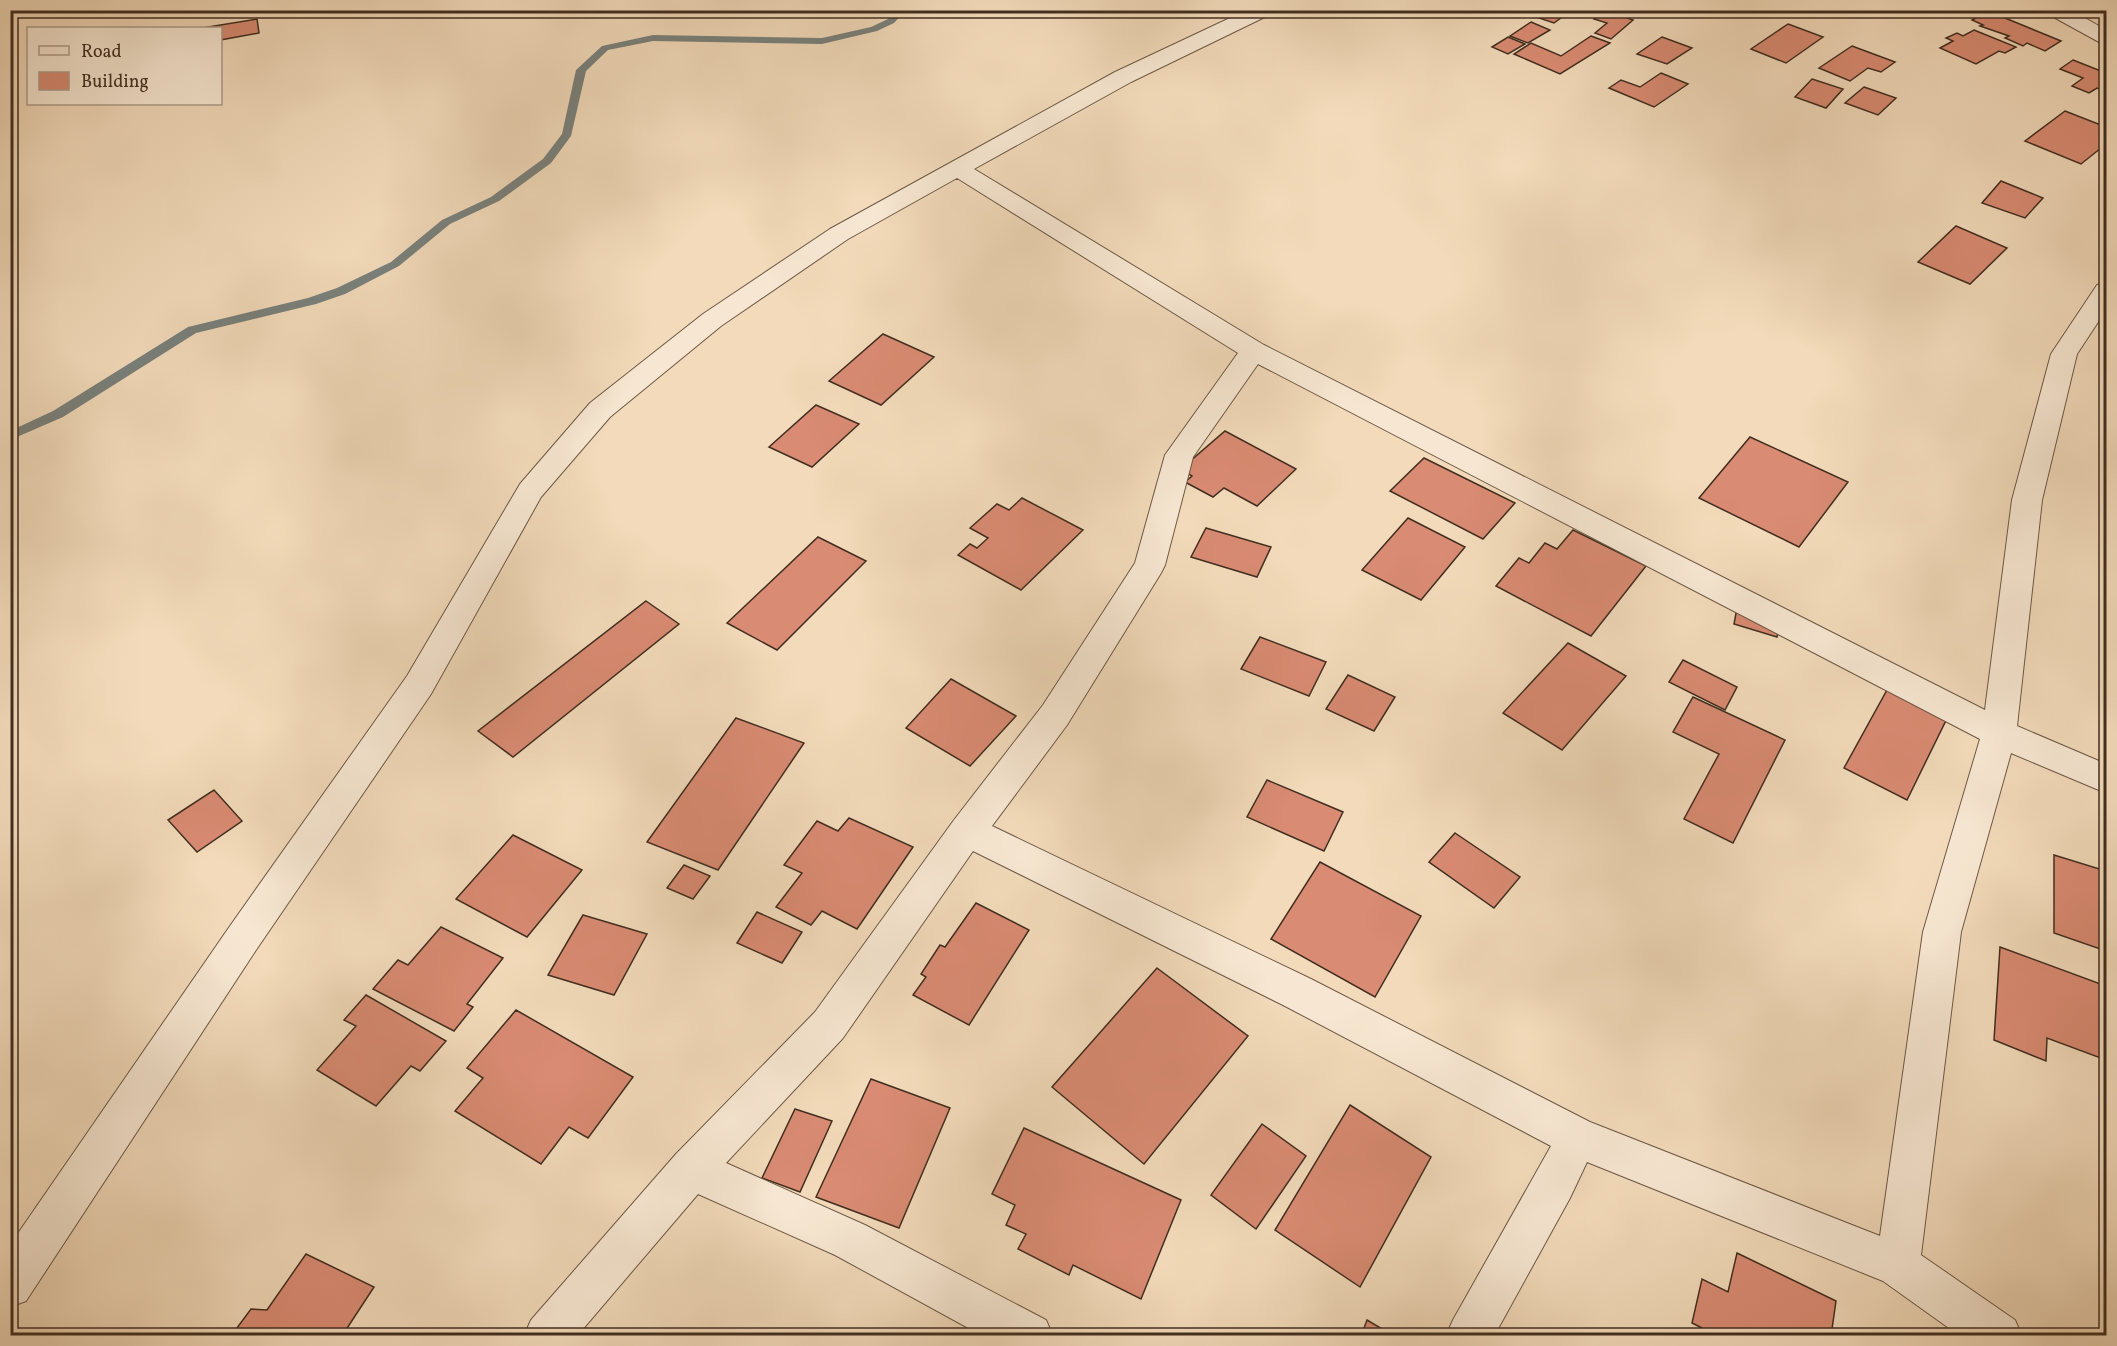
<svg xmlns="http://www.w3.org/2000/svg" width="2117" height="1346" viewBox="0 0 2117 1346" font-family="Vollkorn,serif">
<rect width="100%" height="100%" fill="#f2daba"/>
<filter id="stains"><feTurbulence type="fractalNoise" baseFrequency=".00333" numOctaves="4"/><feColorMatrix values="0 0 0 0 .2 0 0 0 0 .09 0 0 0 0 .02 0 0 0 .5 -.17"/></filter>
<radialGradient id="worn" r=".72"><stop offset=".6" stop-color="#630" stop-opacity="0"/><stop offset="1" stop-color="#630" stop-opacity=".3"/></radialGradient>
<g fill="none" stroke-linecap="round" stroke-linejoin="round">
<path fill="#79817c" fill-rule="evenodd" d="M896,10H906L894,23L877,31L822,44L653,41L608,50L586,71L571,136L551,163L499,201L450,224L399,266L345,294L316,304L196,333L63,417L10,440V431L53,411L188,327L308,298L337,288L391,262L442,220L491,197L543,159L562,134L576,70L602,46L653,35L822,38L871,27L888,19Z"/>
</g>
<g fill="#d98b73" stroke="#412e20" stroke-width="1.5">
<path d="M1544,10H1565L1569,12L1554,23L1536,17Z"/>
<path d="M1605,10L1633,20L1611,39L1595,33L1607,23L1594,19Z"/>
<path d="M1988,11L2061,41L2045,51L2027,43L2023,46L2005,38L2009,36L1980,26L1983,25L1972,20Z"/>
<path d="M257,19L259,33L220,40V28H202Z"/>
<path d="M1531,22L1550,30L1528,43L1510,36Z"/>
<path d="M1788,24L1823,37L1786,63L1751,49Z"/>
<path d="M1974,30L2016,47L2005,53L1999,51L1976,64L1940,48L1953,41L1946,38L1957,33L1963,36Z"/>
<path d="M1591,36L1610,43L1560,74L1514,54L1531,43L1561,56Z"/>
<path d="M1508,37L1525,44L1508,54L1492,47Z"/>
<path d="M1662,37L1692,48L1667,64L1637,54Z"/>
<path d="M1852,46L1895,62L1881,72L1868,68L1850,81L1819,68Z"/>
<path d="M2073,60L2106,73V91L2097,88L2089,93L2072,86L2083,78L2060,69Z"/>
<path d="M1661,73L1688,84L1654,107L1609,88L1621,80L1640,87Z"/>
<path d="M1812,79L1843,89L1826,108L1795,97Z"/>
<path d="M1864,87L1896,98L1878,115L1845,103Z"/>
<path d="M2065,111L2106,127V144L2081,164L2025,141Z"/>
<path d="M2001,181L2043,198L2025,218L1982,203Z"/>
<path d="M1956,226L2007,248L1970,284L1918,262Z"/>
<path d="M883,334L934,357L881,405L829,381Z"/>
<path d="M816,405L859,424L812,467L769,447Z"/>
<path d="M1225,431L1296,469L1257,506L1224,488L1213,497L1185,482L1192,476L1181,469Z"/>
<path d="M1750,437L1848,482L1799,547L1699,498Z"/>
<path d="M1424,458L1515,503L1483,539L1390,491Z"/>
<path d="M1022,498L1083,530L1021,590L958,555L970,544L977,548L988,538L970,528L997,504L1009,510Z"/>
<path d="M1408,518L1465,547L1421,600L1362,570Z"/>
<path d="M1206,528L1271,547L1257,577L1191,557Z"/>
<path d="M1573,530L1646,566L1591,636L1496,586L1519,558L1529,563L1545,543L1557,549Z"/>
<path d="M818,537L866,561L777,650L727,623Z"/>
<path d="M646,601L679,624L513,757L478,731Z"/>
<path d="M1737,608L1780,621L1777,637L1734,624Z"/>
<path d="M1260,637L1326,662L1309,696L1241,669Z"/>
<path d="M1568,643L1626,676L1562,750L1503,713Z"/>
<path d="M1683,660L1737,687L1725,710L1669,682Z"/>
<path d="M1898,670L1957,698L1907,800L1844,768Z"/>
<path d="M1348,675L1395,697L1374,731L1326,709Z"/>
<path d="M951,679L1016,716L970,766L906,728Z"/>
<path d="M1693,697L1785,740L1733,843L1684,819L1719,754L1673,732Z"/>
<path d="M736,718L804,743L718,870L647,842Z"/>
<path d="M1267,780L1343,812L1324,851L1247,817Z"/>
<path d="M214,790L242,821L197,852L168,820Z"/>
<path d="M849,818L913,847L857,929L822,911L811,925L776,907L802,873L784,865L817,821L838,831Z"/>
<path d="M1455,833L1520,877L1494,908L1429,862Z"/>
<path d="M513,835L582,870L527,937L456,899Z"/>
<path d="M2054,855L2106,871V951L2054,933Z"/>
<path d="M1320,862L1421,916L1375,997L1271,939Z"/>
<path d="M684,865L710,876L693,899L667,888Z"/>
<path d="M976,903L1029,930L969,1025L913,995L926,977L921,974L940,945L945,947Z"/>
<path d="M757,912L802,932L782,963L737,943Z"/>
<path d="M583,915L647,934L614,995L548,975Z"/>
<path d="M441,927L503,958L467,1004L473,1007L454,1031L373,989L398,960L408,965Z"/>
<path d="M2000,947L2106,986V1060L2047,1038L2046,1061L1994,1040Z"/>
<path d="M1157,968L1248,1036L1144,1164L1052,1087Z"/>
<path d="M366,995L446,1041L420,1071L411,1066L376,1106L317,1070L356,1026L344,1020Z"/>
<path d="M516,1010L633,1077L588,1138L569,1127L541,1164L455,1111L483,1078L467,1068Z"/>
<path d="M871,1079L950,1108L899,1228L816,1197Z"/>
<path d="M1350,1105L1431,1157L1360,1287L1275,1230Z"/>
<path d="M795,1109L832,1121L800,1192L762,1178Z"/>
<path d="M1262,1124L1306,1156L1256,1229L1211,1195Z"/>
<path d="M1024,1128L1181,1200L1141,1299L1073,1265L1069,1275L1018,1249L1026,1234L1006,1225L1015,1205L992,1194Z"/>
<path d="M1737,1253L1836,1301L1831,1336H1718L1692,1323L1702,1279L1728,1292Z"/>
<path d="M306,1254L374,1287L342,1336H231L251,1309L267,1310Z"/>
<path d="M1367,1320L1394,1336H1361Z"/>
</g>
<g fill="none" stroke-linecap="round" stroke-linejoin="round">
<g stroke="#6d5946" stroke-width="2">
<g id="minor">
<path d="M1247,10H1274L1271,14L1131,82L974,169L1264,345L1985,710L2012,500L2051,354L2097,285L2106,283V310L2077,354L2042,500L2017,726L2106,764V793L2011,753L1961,932L1921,1255L2015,1320L2022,1336H1960L1883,1281L1587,1162L1570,1198L1494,1336H1446L1453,1320L1551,1146L1283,1005L973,851L843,1038L726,1163L865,1225L1046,1320L1053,1336H983L835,1255L698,1194L577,1336H524L531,1320L676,1154L815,1012L954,820L1043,705L1135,563L1165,455L1238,353L957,178L848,239L721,326L610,417L541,497L431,694L256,950L26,1301L10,1307V1245L230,926L407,676L520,484L590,403L703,314L830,229L1115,72ZM1258,364L1980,739L1923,932L1880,1236L1590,1122L1311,979L992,826L1067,725L1161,573L1165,565L1193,457Z"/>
<path d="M2045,10H2071L2106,30V44L2099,42L2048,14Z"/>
</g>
</g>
<use href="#minor" fill="#f7e7d2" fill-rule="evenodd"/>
</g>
<rect width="2117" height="1346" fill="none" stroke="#f2daba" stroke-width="36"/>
<rect x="12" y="12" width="2093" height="1322" fill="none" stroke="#412e20" stroke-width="3"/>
<rect x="18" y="18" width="2081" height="1310" fill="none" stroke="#412e20" stroke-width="1.5"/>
<rect x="27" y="27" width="195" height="78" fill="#f7e7d2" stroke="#ae9d8b" stroke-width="1.5"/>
<rect x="39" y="46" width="30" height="9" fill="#f7e7d2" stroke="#ae9d8b" stroke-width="1.5"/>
<text x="81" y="57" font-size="18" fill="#412e20">Road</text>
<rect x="39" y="72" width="30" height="18" fill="#d98b73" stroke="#ae9d8b" stroke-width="1.5"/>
<text x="81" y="87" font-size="18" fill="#412e20">Building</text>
<rect width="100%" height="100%" filter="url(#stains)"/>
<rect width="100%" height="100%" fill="url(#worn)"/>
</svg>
